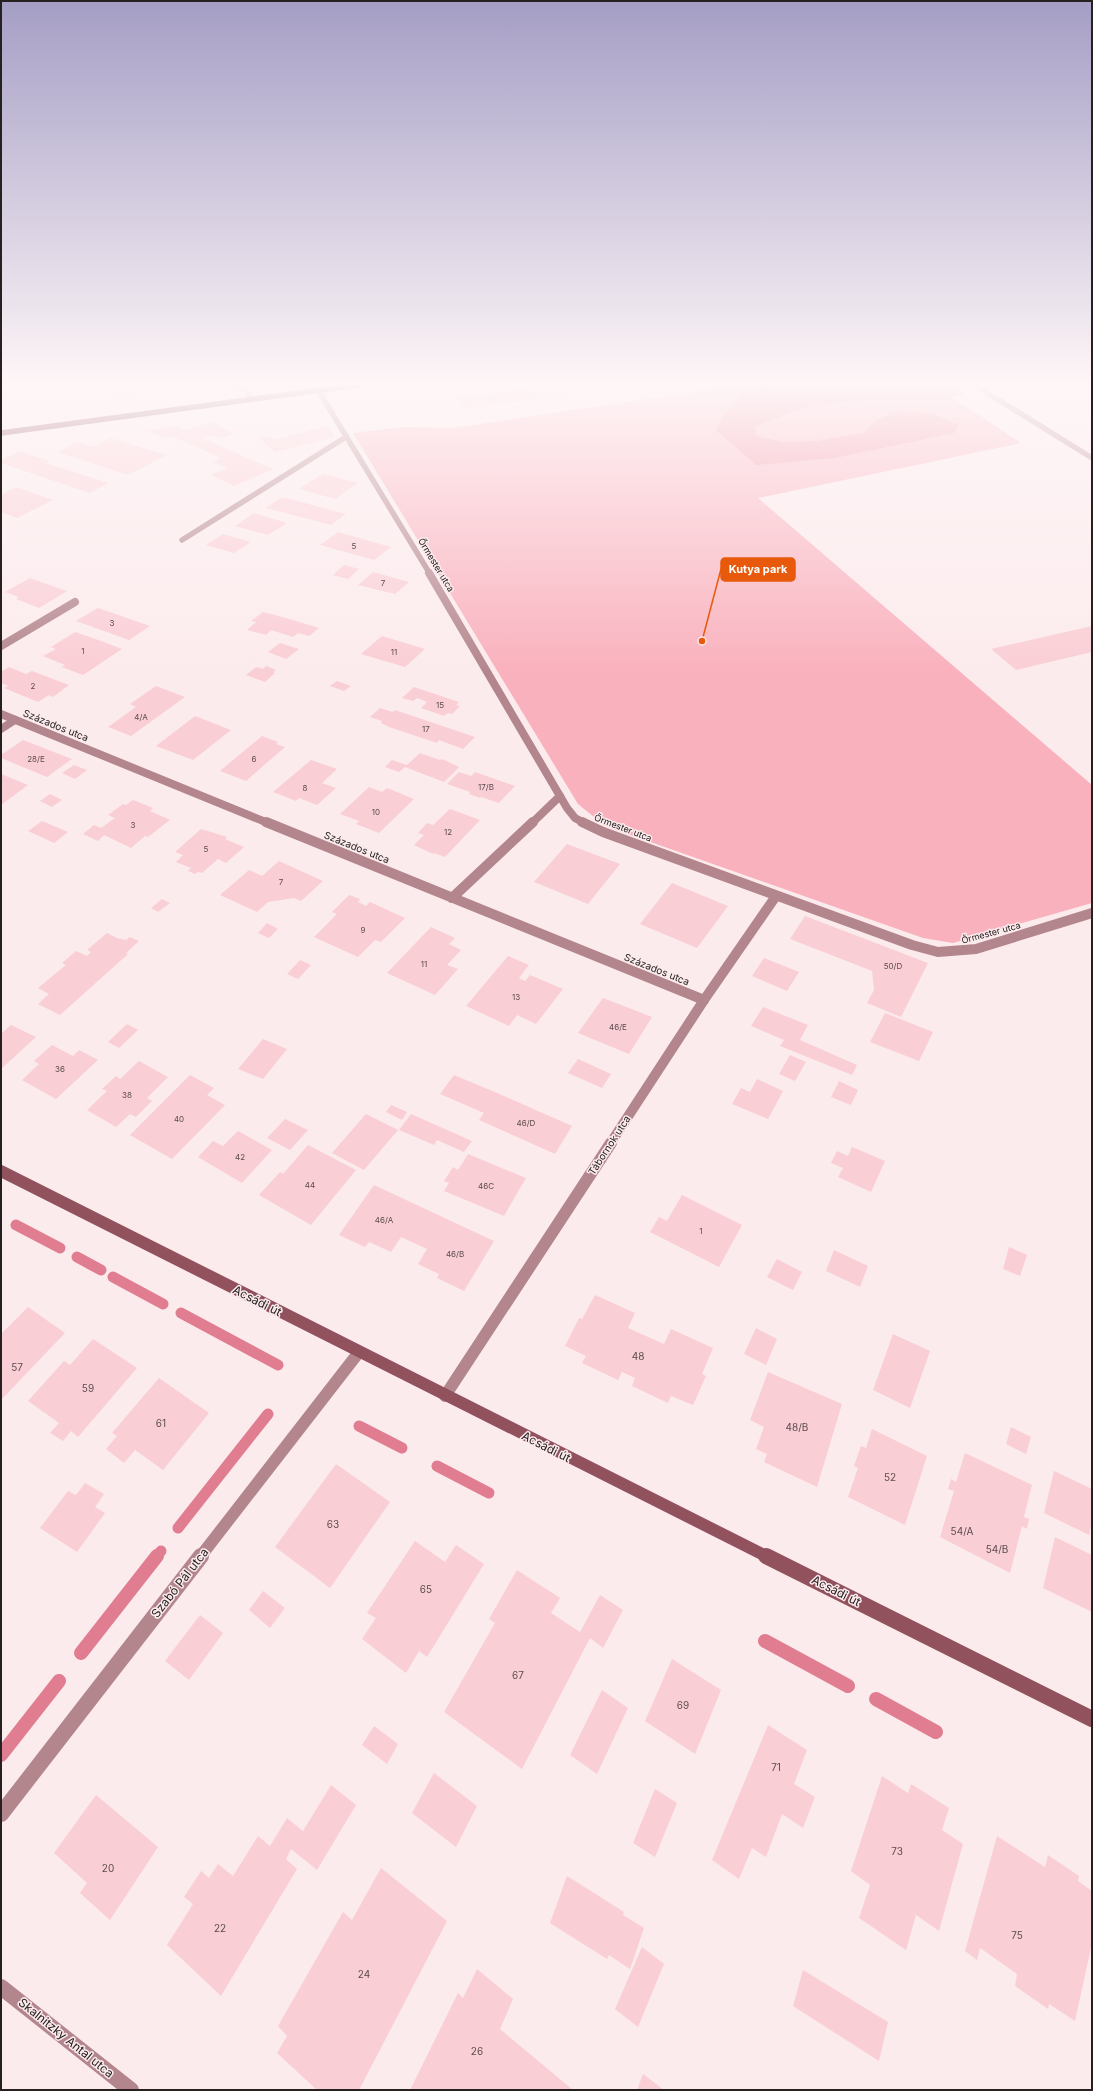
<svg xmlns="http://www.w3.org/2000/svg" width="1093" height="2091" viewBox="0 0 1093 2091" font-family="Inter,sans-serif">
<rect width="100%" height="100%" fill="#fcebed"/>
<path fill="#f9b1bd" d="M765,381H927L1021,443L758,498L1092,785V903L953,943L923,938L605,826L578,804L353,433L404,427L454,428Z"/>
<path fill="#f08a9e" d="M746,381H894L923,385C936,376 948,382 961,389L962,395L945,400L920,399L848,401L793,411L755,427L756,436L783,442L817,441L863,433L877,420L893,412L932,413L959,425L954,433L835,458L756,465L716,430L724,413L740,396L727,384Z"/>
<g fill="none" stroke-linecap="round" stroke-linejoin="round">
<g stroke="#e17d90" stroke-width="11">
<path d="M16,1225L60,1248"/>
<path d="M77,1257L101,1270"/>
<path d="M113,1277L163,1304"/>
<path d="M181,1313L278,1365"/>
<path d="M359,1426L402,1448"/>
<path d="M437,1466L489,1493"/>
<path d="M178,1528L268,1414"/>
<path d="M156,1557L161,1551"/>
</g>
<g stroke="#e17d90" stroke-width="14">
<path d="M765,1641L848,1686"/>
<path d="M81,1653L157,1556"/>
<path d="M876,1699L936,1732"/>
<path d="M1,1755L59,1681"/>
</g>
</g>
<g fill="#faced5">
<path d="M77,381H95L90,382L106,389L94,393L70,383Z"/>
<path d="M143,381H167L184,387L172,392Z"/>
<path d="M570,381H576L587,391L465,409L455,398Z"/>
<path d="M631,381H653L635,384Z"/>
<path d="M1041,381H1092V384L1056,389Z"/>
<path d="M126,383L145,390L124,398L105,390Z"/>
<path d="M1020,384L1032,391L1018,394L1005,387Z"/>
<path d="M213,422L234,434L219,439L212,435L202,438L273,469L234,486L211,475L228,468L213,462L221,458L174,437L165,439L148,431L177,426L186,430Z"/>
<path d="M328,426L335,437L275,452L259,438L269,436L273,440Z"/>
<path d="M110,438L167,455L128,475L57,452L77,442L92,447Z"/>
<path d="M20,451L50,461L46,463L108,483L90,493L1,463V460Z"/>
<path d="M323,474L358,483L335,499L299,489Z"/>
<path d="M16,487L53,500L17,518L1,512V495Z"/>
<path d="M282,497L346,514L331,525L266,508Z"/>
<path d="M254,513L287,523L268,535L235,526Z"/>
<path d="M338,532L391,547L374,560L320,545Z"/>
<path d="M223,534L251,542L234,553L206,545Z"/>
<path d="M344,565L359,569L348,579L333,575Z"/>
<path d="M373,572L409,582L395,594L358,585Z"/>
<path d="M30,578L44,583L67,591L39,608L16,599L19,597L5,592Z"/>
<path d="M98,608L150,626L129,640L76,621Z"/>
<path d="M263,612L286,618L319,628L309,636L298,633L293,637L271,630L266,635L247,630L256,622L251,621Z"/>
<path d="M1092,626V652L1016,670L991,649Z"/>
<path d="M75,632L101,641L122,649L83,675L62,667L65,665L43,656L56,649L51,647Z"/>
<path d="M382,636L425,649L405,667L361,654Z"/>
<path d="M280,643L299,649L286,659L268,652Z"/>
<path d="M266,666L276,670L273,672L275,673L265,682L246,675L256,667L263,669Z"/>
<path d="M9,667L26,674L32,671L69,685L53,697L49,695L38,702L4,688L8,686L1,683V672Z"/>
<path d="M337,681L351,686L344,691L330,686Z"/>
<path d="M156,686L185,697L131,736L108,727L136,707L130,704Z"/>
<path d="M414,687L459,702L456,705L460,706L452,714L448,713L444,716L421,708L427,702L417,698L413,701L402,698Z"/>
<path d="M380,708L393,712L395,710L475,737L463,749L439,740L437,743L389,727L381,723L382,721L370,717Z"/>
<path d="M195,716L231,730L193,760L156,746Z"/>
<path d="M262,736L278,742L276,744L285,747L246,781L220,771Z"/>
<path d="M23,740L72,759L47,777L1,758V755Z"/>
<path d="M420,753L440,760L442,759L459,767L444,782L405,767L399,772L385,767L392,760L407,765Z"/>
<path d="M311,760L337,769L322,783L336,788L317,805L299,798L296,801L273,792Z"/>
<path d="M74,765L87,770L75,779L62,773Z"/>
<path d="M459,772L471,776L475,772L515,786L499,803L481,797L480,798L469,794L470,792L447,784Z"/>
<path d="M1,774L28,785L1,805Z"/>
<path d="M369,787L382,792L387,788L414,799L379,833L356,824L359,821L340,814Z"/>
<path d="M50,794L62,800L52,807L40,801Z"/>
<path d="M133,800L153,808L150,811L170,820L148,837L145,836L131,848L104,835L98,841L83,834L94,825L101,828L115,818L108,815L123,804L126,805Z"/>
<path d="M450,809L480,820L445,857L434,853L433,854L414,845L424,835L418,833L427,823L433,825Z"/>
<path d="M42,821L68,832L54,843L28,831Z"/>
<path d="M201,829L227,837L225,839L244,847L226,863L218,859L202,873L198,872L195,874L188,871L191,868L176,862L183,855L175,852Z"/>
<path d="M567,844L620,864L588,904L534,882Z"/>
<path d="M279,861L323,881L301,901L294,898L268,902L257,912L220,895L249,870L262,876Z"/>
<path d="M672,883L728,906L697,948L640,924Z"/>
<path d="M349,895L360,899L358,902L366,906L370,902L405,918L381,942L375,940L358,957L314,937L337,914L332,912Z"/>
<path d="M162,899L170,903L158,912L151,908Z"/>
<path d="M805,916L928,963L901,1017L867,1003L874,990L872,971L790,939Z"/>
<path d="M267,923L278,929L269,938L258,933Z"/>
<path d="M431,927L455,938L449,944L461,950L447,965L458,969L435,995L387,973Z"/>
<path d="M107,933L117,938L126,940L130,937L139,941L126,953L128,954L60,1015L38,1004L49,994L38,988L66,965L62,963L76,951L87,956L91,952L87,950Z"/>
<path d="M508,956L529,965L519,978L525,981L530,975L563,989L536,1024L517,1015L509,1026L466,1006Z"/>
<path d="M764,958L799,972L787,991L752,976Z"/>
<path d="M300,960L311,965L298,979L287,974Z"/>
<path d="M603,998L652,1017L629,1054L578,1033Z"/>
<path d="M763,1007L808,1025L800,1040L857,1065L852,1075L780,1046L784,1040L751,1026Z"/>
<path d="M885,1013L933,1032L919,1061L870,1042Z"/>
<path d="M127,1024L138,1030L119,1048L108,1042Z"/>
<path d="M11,1025L36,1037L1,1069V1034Z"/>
<path d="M263,1039L287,1049L263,1079L238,1069Z"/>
<path d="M52,1045L73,1056L79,1050L98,1060L56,1099L22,1080L39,1064L34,1061Z"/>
<path d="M790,1055L806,1062L795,1081L779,1074Z"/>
<path d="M578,1059L611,1074L602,1088L568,1073Z"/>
<path d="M139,1061L168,1077L147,1098L152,1101L136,1117L130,1114L116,1127L87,1110L107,1091L102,1089L116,1076L120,1079Z"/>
<path d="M190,1075L214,1088L207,1095L225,1105L172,1159L130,1135Z"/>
<path d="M454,1075L497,1093L572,1126L555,1154L479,1120L484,1113L440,1094Z"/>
<path d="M757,1079L783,1091L768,1119L732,1104L741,1088L750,1092Z"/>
<path d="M839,1081L858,1090L851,1105L831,1097Z"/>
<path d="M391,1105L407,1112L402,1120L386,1112Z"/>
<path d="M366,1114L398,1130L364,1170L332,1153Z"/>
<path d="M411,1114L472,1141L464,1152L437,1140L434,1145L399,1130Z"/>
<path d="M285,1119L308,1130L290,1150L267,1138Z"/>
<path d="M238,1131L272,1150L242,1183L198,1157L213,1141L223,1146Z"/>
<path d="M308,1145L356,1170L311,1225L259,1195L280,1172L283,1174Z"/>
<path d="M852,1147L885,1161L871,1192L838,1177L843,1168L831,1163L837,1151L848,1156Z"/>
<path d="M468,1154L526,1178L504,1216L444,1191L449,1183L444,1181L453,1167L458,1170Z"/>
<path d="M374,1185L494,1241L464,1291L437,1278L439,1274L418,1264L427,1249L401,1237L391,1252L369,1242L365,1247L339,1235Z"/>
<path d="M682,1195L742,1225L719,1267L650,1232L659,1217L667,1221Z"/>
<path d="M1009,1247L1027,1255L1020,1276L1003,1269Z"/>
<path d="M834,1250L868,1266L860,1287L826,1271Z"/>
<path d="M777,1259L802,1272L793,1290L767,1277Z"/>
<path d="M595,1295L635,1313L628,1328L664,1344L671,1329L713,1348L702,1374L706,1376L693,1405L671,1396L668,1403L632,1386L635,1378L622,1372L618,1380L582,1363L586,1356L565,1346L579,1318L582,1319Z"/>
<path d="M28,1307L65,1333L1,1400V1334Z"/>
<path d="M756,1328L777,1339L766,1365L744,1354Z"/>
<path d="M893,1334L930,1351L910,1408L873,1390Z"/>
<path d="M93,1339L137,1368L78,1437L71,1431L63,1441L50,1433L59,1423L28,1401L64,1361L70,1365Z"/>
<path d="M768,1372L842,1404L817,1487L764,1462L767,1454L756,1449L764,1427L750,1420Z"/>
<path d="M159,1378L209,1413L163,1470L135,1450L124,1463L106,1449L117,1436L112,1433Z"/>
<path d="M1011,1427L1031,1437L1026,1454L1006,1444Z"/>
<path d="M872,1429L927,1456L905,1525L848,1497L858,1468L854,1466L861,1446L866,1448Z"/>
<path d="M965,1453L1032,1485L1024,1517L1029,1519L1027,1529L1022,1526L1010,1573L940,1537L954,1491L948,1489L951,1479L956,1482Z"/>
<path d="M336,1464L390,1502L330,1588L275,1547Z"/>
<path d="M1054,1471L1092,1489V1520L1089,1535L1044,1513Z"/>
<path d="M85,1483L104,1494L95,1507L105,1513L77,1552L40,1528L68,1491L76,1495Z"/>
<path d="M1055,1537L1092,1555V1612L1043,1588Z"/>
<path d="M415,1541L445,1562L456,1545L484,1564L427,1657L419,1651L406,1673L362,1639L376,1618L367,1613Z"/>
<path d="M517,1570L560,1598L551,1613L580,1632L600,1595L623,1610L603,1648L590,1638L522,1769L444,1712L495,1623L489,1619Z"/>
<path d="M263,1591L285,1608L270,1628L249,1610Z"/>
<path d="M200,1615L223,1633L189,1680L165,1661Z"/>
<path d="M672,1659L721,1690L695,1754L645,1721Z"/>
<path d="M602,1690L628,1708L597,1774L570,1755Z"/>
<path d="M768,1725L807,1750L794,1784L815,1797L803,1828L782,1814L766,1857L752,1848L739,1879L712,1860Z"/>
<path d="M374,1726L398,1744L387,1764L362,1745Z"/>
<path d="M434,1773L477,1806L456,1847L412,1813Z"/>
<path d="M882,1776L908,1793L911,1784L949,1808L942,1830L963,1844L939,1931L916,1915L906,1950L859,1918L870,1885L851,1871Z"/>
<path d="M331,1785L356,1805L317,1870L291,1849L286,1859L297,1869L221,1996L167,1945L193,1904L184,1897L201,1871L209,1878L218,1864L233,1876L258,1836L270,1846L287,1818L303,1831Z"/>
<path d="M655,1789L677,1803L655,1857L633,1843Z"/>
<path d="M96,1795L158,1847L110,1920L80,1893L87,1883L54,1853Z"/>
<path d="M997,1836L1045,1867L1048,1855L1079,1876L1078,1881L1092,1891V1943L1075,2021L1049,2004L1048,2009L1015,1986L1017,1974L980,1948L977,1960L965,1951Z"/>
<path d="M381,1868L447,1921L359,2090H317L277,2053L287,2036L278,2026L343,1912L352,1920Z"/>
<path d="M567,1876L624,1912L623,1915L644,1928L630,1969L609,1955L607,1959L550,1923Z"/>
<path d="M642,1947L664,1964L638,2027L615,2009Z"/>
<path d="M477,1969L513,1999L500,2029L573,2090H410L458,1993L463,1998Z"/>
<path d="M803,1970L888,2022L879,2061L793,2006Z"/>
<path d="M643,2074L664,2090H637Z"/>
</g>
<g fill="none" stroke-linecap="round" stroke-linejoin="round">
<g stroke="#b3868d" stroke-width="5.5">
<path d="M226,381L246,390L251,399"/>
<path d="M968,381L1092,458"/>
<path d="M318,390L430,574"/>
<path d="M182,540L346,437"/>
</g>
<g stroke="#b3868d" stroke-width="8">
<path d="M429,573L567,808L575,818L584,823"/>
<path d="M1,646L75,602"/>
<path d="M1,714L268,823"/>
<path d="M1,729L15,720"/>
<path d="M532,823L560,796"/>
</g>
<g stroke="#b3868d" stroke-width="10">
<path d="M266,822L704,1000"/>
<path d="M582,822L603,832L912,945L938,952L976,949L1092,913"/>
<path d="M452,898L533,822"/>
<path d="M610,1144L704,1000L776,896"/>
</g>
<g stroke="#b3868d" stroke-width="12">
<path d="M445,1396L611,1143"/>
<path d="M200,1557L359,1352"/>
</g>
<g stroke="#b3868d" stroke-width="16">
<path d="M1,1814L201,1556"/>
<path d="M1,1987L131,2090"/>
</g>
<path stroke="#91525e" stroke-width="12" d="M1,1171L768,1557"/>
<path stroke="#91525e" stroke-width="16" d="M766,1556L1092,1719"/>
<path stroke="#772c3e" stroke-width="5.5" d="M1,433L388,381"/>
</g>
<linearGradient id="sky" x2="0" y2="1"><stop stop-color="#a59ec5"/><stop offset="0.57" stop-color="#fef6f7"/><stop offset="1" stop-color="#fef6f7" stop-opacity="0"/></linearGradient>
<rect width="1093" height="673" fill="url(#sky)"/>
<g text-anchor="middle" stroke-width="3" stroke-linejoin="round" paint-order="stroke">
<g font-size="8" fill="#5b4c4e">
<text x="354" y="549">5</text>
<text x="383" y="586">7</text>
<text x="112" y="626">3</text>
<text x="83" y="654">1</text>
<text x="394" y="655">11</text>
<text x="33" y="689">2</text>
<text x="440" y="708">15</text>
<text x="141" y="720">4/A</text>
<text x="426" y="732">17</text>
<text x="36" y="762">28/E</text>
<text x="254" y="762">6</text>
<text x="486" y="790">17/B</text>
<text x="305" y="791">8</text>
<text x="376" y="815">10</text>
<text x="133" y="828">3</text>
<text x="448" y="835">12</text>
<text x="206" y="852">5</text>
<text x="281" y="885">7</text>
<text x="363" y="933">9</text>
<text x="424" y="967">11</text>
<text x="893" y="969">50/D</text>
<text x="516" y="1000">13</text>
<text x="618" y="1030">46/E</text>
<text x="60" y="1072">36</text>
<text x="127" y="1098">38</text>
<text x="179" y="1122">40</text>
<text x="526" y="1126">46/D</text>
<text x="240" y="1160">42</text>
<text x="310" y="1188">44</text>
<text x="486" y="1189">46C</text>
<text x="384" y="1223">46/A</text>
<text x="701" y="1234">1</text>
<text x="455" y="1257">46/B</text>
</g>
<g font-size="9" fill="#262021" stroke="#fcebed">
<text transform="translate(436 565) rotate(59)" y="3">Őrmester utca</text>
<text transform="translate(623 828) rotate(21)" y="3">Őrmester utca</text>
<text transform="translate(991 933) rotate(-15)" y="3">Őrmester utca</text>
</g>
<g font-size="10" fill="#262021" stroke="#fcebed">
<text transform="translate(56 725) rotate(22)" y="4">Százados utca</text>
<text transform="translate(357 847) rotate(22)" y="4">Százados utca</text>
<text transform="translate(657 969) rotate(22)" y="4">Százados utca</text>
<text transform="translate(609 1145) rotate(-57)" y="4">Tábornok utca</text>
</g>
<g font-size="10" fill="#5b4c4e">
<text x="638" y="1360">48</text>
<text x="17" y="1371">57</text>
<text x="88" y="1392">59</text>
<text x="161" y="1427">61</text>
<text x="797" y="1431">48/B</text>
<text x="890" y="1481">52</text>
<text x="333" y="1528">63</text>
<text x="962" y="1535">54/A</text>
<text x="997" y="1553">54/B</text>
<text x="426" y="1593">65</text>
<text x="518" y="1679">67</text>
<text x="683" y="1709">69</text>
<text x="776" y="1771">71</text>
<text x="897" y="1855">73</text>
<text x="108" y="1872">20</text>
<text x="220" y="1932">22</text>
<text x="1017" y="1939">75</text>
<text x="364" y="1978">24</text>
<text x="477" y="2055">26</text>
</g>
<g font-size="12" fill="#262021" stroke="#fcebed">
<text transform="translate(257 1301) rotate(27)" y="4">Acsádi út</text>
<text transform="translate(546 1447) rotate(27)" y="4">Acsádi út</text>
<text transform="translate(180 1583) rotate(-52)" y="4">Szabó Pál utca</text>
<text transform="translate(836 1591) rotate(27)" y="4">Acsádi út</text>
<text transform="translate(66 2038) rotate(39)" y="4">Skalnitzky Antal utca</text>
</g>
</g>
<path fill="none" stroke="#e8590c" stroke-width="1.5" d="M702 641L721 569"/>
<circle fill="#e8590c" stroke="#fcebed" stroke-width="1.5" cx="702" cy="641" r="4"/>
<rect fill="#e8590c" stroke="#e8590c" stroke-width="1.5" x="721" y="558" width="74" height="23" rx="4"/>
<g font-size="11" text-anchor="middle" font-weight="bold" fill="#fff">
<text x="758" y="573">Kutya park</text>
</g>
<rect width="1093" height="2091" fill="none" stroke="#262021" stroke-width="4"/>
</svg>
